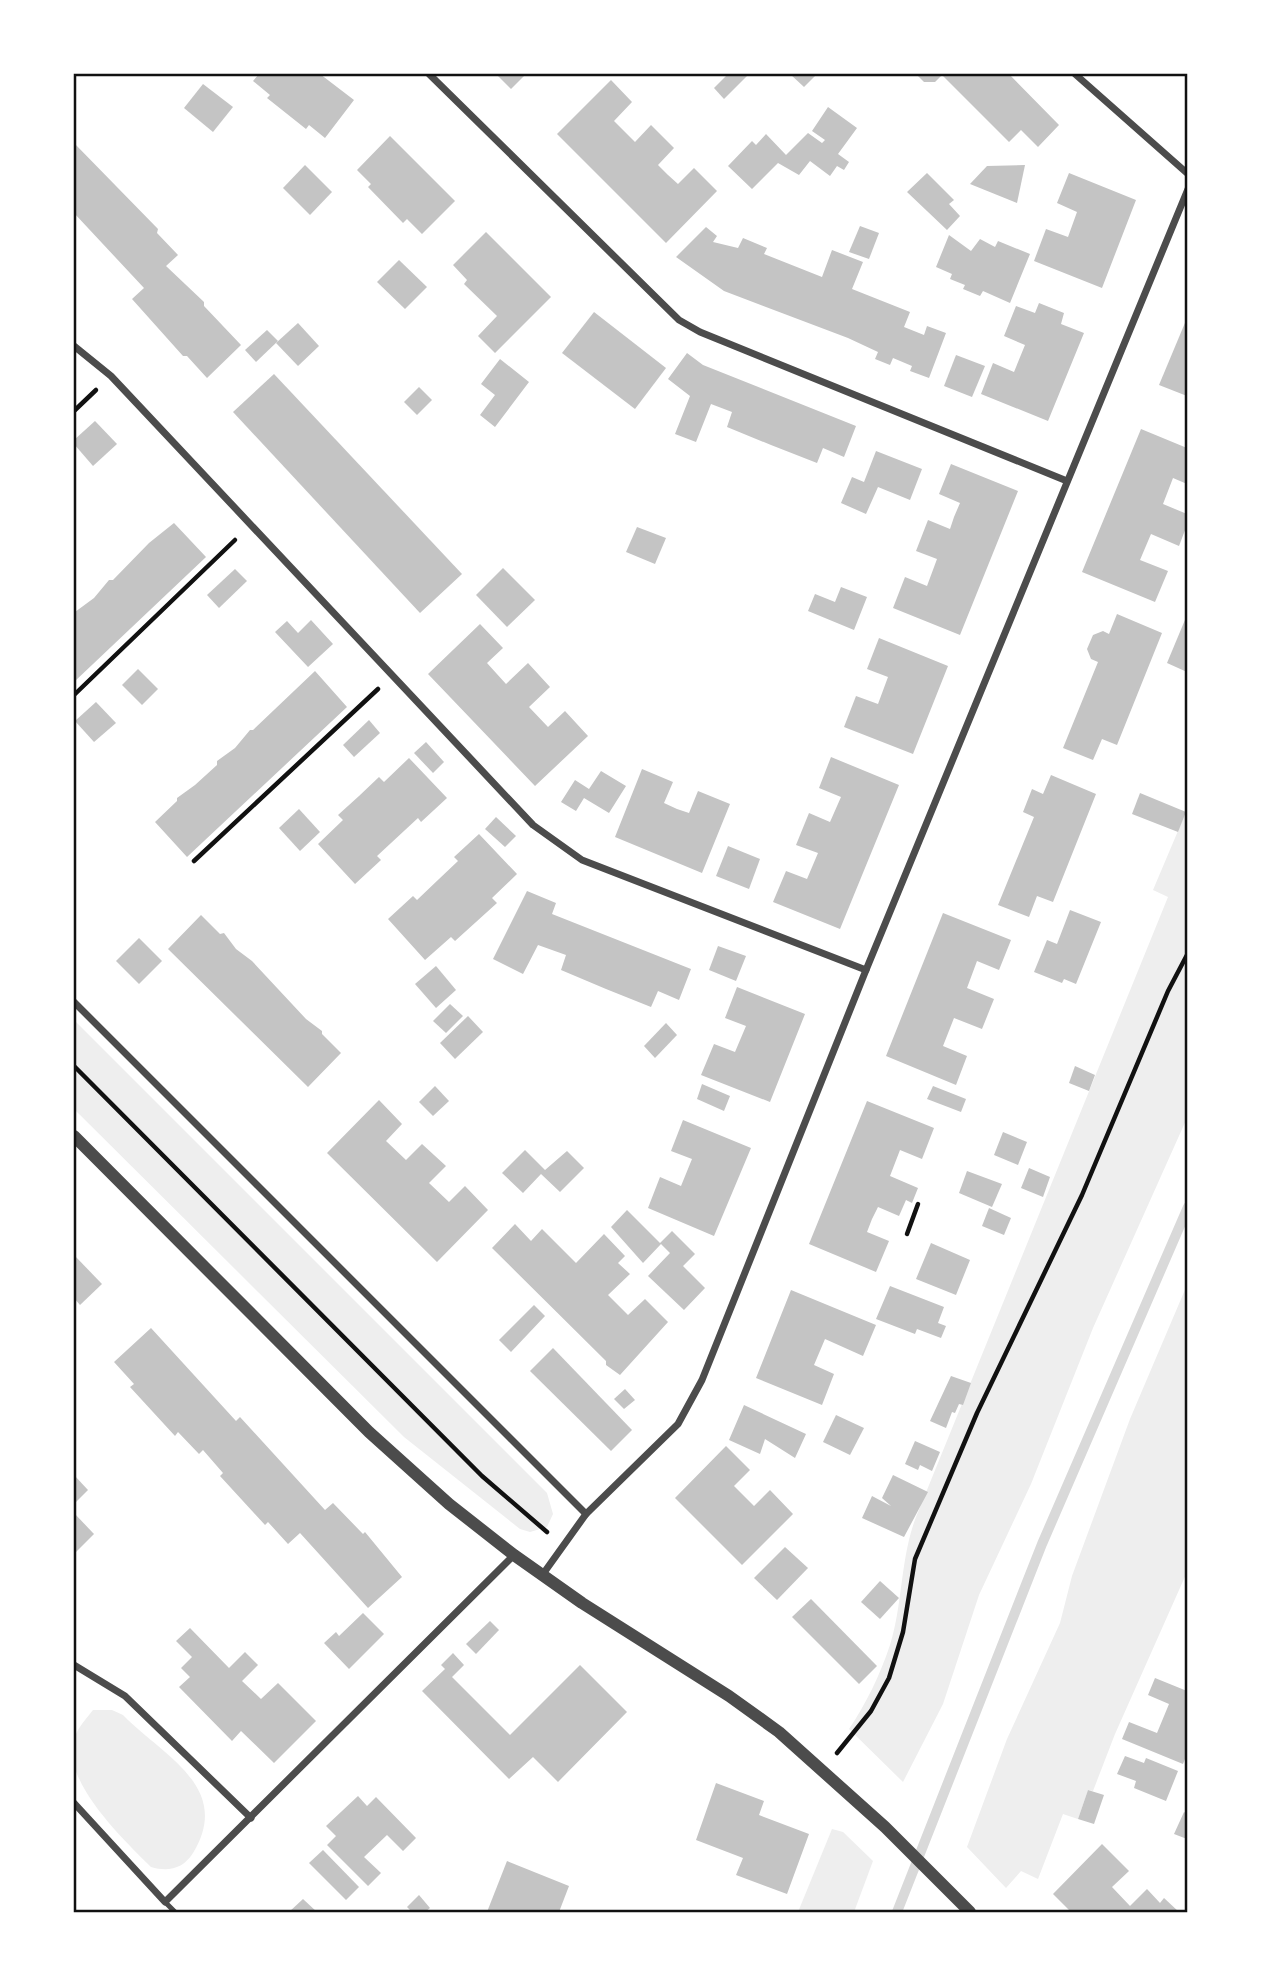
<svg xmlns="http://www.w3.org/2000/svg" width="1261" height="1986" viewBox="0 0 1261 1986" font-family="'Golos Text',sans-serif">
<rect width="100%" height="100%" fill="#fff"/>
<g fill="#eee">
<path d="M1186,812L1187,1118L1093,1328L1031,1484L979,1595L943,1704L903,1782L849,1729C866,1704 880,1675 890,1645C903,1604 900,1559 916,1517L1168,897L1153,890Z"/>
<path d="M74,1020L547,1493L553,1514L547,1527L530,1532L520,1529L404,1437L74,1109Z"/>
<path d="M1187,1285V1572L1115,1734L1093,1791L1088,1790L1078,1819L1063,1814L1038,1879L1021,1871L1006,1888L967,1847L1007,1739L1060,1623L1072,1576L1130,1419Z"/>
<path d="M93,1710H112L123,1715C163,1756 233,1787 193,1853C183,1869 168,1872 151,1867C124,1840 58,1778 75,1737C78,1727 87,1718 93,1710Z"/>
<path d="M832,1829L843,1832L873,1861L854,1912H798Z"/>
</g>
<g fill="none" stroke-linecap="round" stroke-linejoin="round">
<path stroke="#d9d9d9" stroke-width="10" d="M897,1912L1042,1544L1188,1207"/>
</g>
<g fill="#c4c4c4">
<path d="M259,74H320L354,100L325,138L309,125L306,129L267,98L270,95L253,81Z"/>
<path d="M496,74H526L511,89Z"/>
<path d="M728,74L748,75L724,99L714,88Z"/>
<path d="M790,74H817L804,87Z"/>
<path d="M916,74H1009L1059,125L1038,147L1021,130L1009,142L942,75L935,82H924Z"/>
<path d="M611,80L632,102L614,121L635,142L651,125L674,148L658,165L668,175L678,184L694,168L717,191L666,243L557,134Z"/>
<path d="M203,84L233,107L213,132L184,108Z"/>
<path d="M828,107L857,128L838,154L849,162L844,170L837,166L830,176L810,161L799,175L778,163L752,189L728,166L752,141L756,145L766,134L786,155L808,133L822,143L825,140L812,131Z"/>
<path d="M390,136L455,201L422,234L407,219L403,223L368,187L371,184L357,170Z"/>
<path d="M74,143L158,229L157,233L178,255L166,266L204,302V306L241,345L207,378L187,356H183L132,299L144,288L74,213Z"/>
<path d="M305,165L332,192L310,215L283,188Z"/>
<path d="M1025,165L1017,203L970,184L987,166Z"/>
<path d="M927,173L954,200L949,204L960,216L947,230L907,192Z"/>
<path d="M1069,173L1136,200L1102,288L1034,261L1046,229L1068,237L1077,212L1057,203Z"/>
<path d="M860,226L879,233L869,259L849,252Z"/>
<path d="M706,227L717,236L713,242L738,248L743,238L767,248L764,254L822,277L832,250L863,262L852,289L910,312L904,327L924,335L927,326L946,333L929,378L910,371L912,366L893,358L890,365L875,359L878,352L848,338L724,291L676,257Z"/>
<path d="M486,232L551,297L495,353L478,336L497,316L464,284L467,280L453,265Z"/>
<path d="M949,235L971,251L980,239L995,247L998,241L1030,254L1010,303L983,291L980,296L963,289L965,285L950,279L952,274L936,267Z"/>
<path d="M399,260L427,287L405,309L377,282Z"/>
<path d="M1039,303L1064,313L1061,324L1084,333L1048,421L981,394L993,363L1014,372L1025,345L1004,336L1016,306L1035,313Z"/>
<path d="M594,312L666,368L635,409L562,353Z"/>
<path d="M1187,318V396L1159,385Z"/>
<path d="M298,323L319,346L298,366L276,343Z"/>
<path d="M267,330L278,341L256,362L245,350Z"/>
<path d="M687,353L703,365L856,426L844,457L823,448L817,463L771,445L727,427L732,412L711,404L696,442L675,434L690,396L668,379Z"/>
<path d="M956,355L985,366L972,397L944,386Z"/>
<path d="M500,359L529,382L495,427L480,415L495,395L481,384Z"/>
<path d="M274,374L462,574L420,613L233,412Z"/>
<path d="M419,387L432,400L417,415L404,402Z"/>
<path d="M95,421L117,444L93,466L74,444V440Z"/>
<path d="M1141,429L1187,448V484L1173,478L1163,504L1187,514V525L1179,546L1151,534L1140,560L1168,571L1155,602L1082,572Z"/>
<path d="M876,451L922,469L910,500L878,487L866,514L841,503L852,477L864,482Z"/>
<path d="M951,464L1018,491L960,635L893,608L905,577L927,586L937,559L916,551L928,520L950,529L954,517L960,503L939,494Z"/>
<path d="M174,523L206,557L74,682L75,612L94,598L109,580H113L149,543Z"/>
<path d="M637,527L666,538L655,564L626,552Z"/>
<path d="M503,568L535,600L507,627L476,595Z"/>
<path d="M235,569L247,581L219,608L207,595Z"/>
<path d="M841,587L867,597L854,630L808,611L815,594L835,602Z"/>
<path d="M1117,614L1162,633L1117,745L1102,739L1093,760L1063,748L1098,662L1091,659L1087,649L1093,635L1103,631L1109,634Z"/>
<path d="M1187,615V672L1167,663Z"/>
<path d="M311,620L333,644L308,667L275,632L287,621L298,633Z"/>
<path d="M480,624L503,648L487,663L506,684L528,663L550,687L529,707L548,727L565,711L588,736L535,786L428,674Z"/>
<path d="M879,638L948,666L913,754L844,727L856,696L878,704L888,677L867,669Z"/>
<path d="M138,669L158,689L142,705L122,685Z"/>
<path d="M315,671L347,707L187,857L155,822L177,801V798L195,785L217,765V761L235,748L250,730H253Z"/>
<path d="M96,702L116,723L94,742L75,721Z"/>
<path d="M369,720L380,733L354,757L343,745Z"/>
<path d="M426,742L444,762L433,773L414,753Z"/>
<path d="M831,757L899,785L840,929L773,902L786,871L807,879L818,853L796,845L809,813L830,822L841,797L819,788Z"/>
<path d="M409,758L447,798L421,822L418,818L377,856L381,860L355,884L318,844L343,820L338,815L359,796L379,777L384,782Z"/>
<path d="M642,769L673,782L664,803L677,809L689,813L698,791L730,804L702,873L615,837Z"/>
<path d="M601,771L626,786L609,813L584,798L576,811L561,802L575,780L589,789Z"/>
<path d="M1051,775L1096,794L1053,902L1037,896L1029,917L998,905L1034,817L1023,812L1032,789L1043,794Z"/>
<path d="M1140,793L1186,812L1178,832L1132,814Z"/>
<path d="M299,809L320,832L300,851L279,828Z"/>
<path d="M496,817L516,836L505,847L485,829Z"/>
<path d="M479,834L517,874L492,898L497,903L455,941L451,937L425,960L388,919L413,896L417,900L439,879L458,861L454,857Z"/>
<path d="M728,846L760,859L749,889L716,876Z"/>
<path d="M527,891L556,903L552,914L691,969L679,1000L658,991L651,1007L606,989L561,970L566,955L538,945L523,974L493,959Z"/>
<path d="M1070,910L1101,922L1076,984L1064,979L1062,983L1034,972L1047,940L1057,944Z"/>
<path d="M943,913L1011,940L999,970L977,961L967,988L994,999L982,1029L954,1018L943,1046L967,1056L956,1085L886,1056Z"/>
<path d="M201,915L220,934L224,933L236,949L252,961L306,1019L322,1031V1034L341,1053L308,1087L168,949Z"/>
<path d="M139,938L162,961L139,984L116,961Z"/>
<path d="M718,946L746,956L736,981L709,970Z"/>
<path d="M436,966L456,990L436,1008L415,984Z"/>
<path d="M737,987L805,1014L770,1102L701,1075L714,1044L735,1052L746,1026L725,1018Z"/>
<path d="M450,1004L463,1016L446,1033L433,1021Z"/>
<path d="M468,1016L483,1032L455,1059L440,1043Z"/>
<path d="M666,1023L677,1035L655,1058L644,1046Z"/>
<path d="M1075,1066L1095,1075L1089,1091L1069,1083Z"/>
<path d="M702,1084L730,1096L724,1111L697,1099Z"/>
<path d="M435,1086L449,1101L433,1116L419,1102Z"/>
<path d="M933,1086L966,1099L961,1112L927,1099Z"/>
<path d="M379,1100L402,1124L386,1141L406,1160L422,1144L446,1166L429,1183L449,1202L465,1186L488,1210L437,1262L327,1153Z"/>
<path d="M867,1101L934,1128L922,1159L900,1150L890,1176L918,1188L912,1203L906,1200L899,1216L878,1207L872,1219L867,1232L889,1241L876,1272L809,1244Z"/>
<path d="M683,1120L751,1148L714,1236L648,1208L660,1177L681,1186L692,1159L671,1151Z"/>
<path d="M1003,1132L1027,1142L1018,1165L994,1155Z"/>
<path d="M525,1150L545,1170L567,1151L584,1168L560,1192L541,1174L523,1193L502,1173Z"/>
<path d="M1029,1168L1050,1177L1043,1197L1021,1188Z"/>
<path d="M967,1171L1002,1184L992,1207L959,1193Z"/>
<path d="M989,1208L1011,1218L1004,1235L982,1226Z"/>
<path d="M627,1210L660,1243L672,1231L695,1254L683,1266L705,1288L684,1310L648,1276L670,1253L661,1244L643,1263L611,1227Z"/>
<path d="M515,1224L531,1241L542,1229L576,1263L604,1234L625,1256L618,1263L630,1274L608,1295L628,1315L645,1299L668,1322L620,1375L606,1365V1361L492,1248Z"/>
<path d="M931,1243L970,1260L956,1295L916,1279Z"/>
<path d="M74,1255L102,1284L80,1305L74,1298Z"/>
<path d="M890,1286L944,1307L938,1323L946,1326L941,1338L917,1329L915,1334L876,1319Z"/>
<path d="M791,1290L876,1325L863,1356L825,1339L814,1365L834,1374L822,1405L756,1378Z"/>
<path d="M534,1305L545,1316L511,1352L499,1340Z"/>
<path d="M151,1328L236,1421L240,1417L325,1510L333,1503L363,1534L365,1532L402,1577L368,1608L300,1533L288,1544L268,1522L265,1525L220,1476L223,1473L203,1450L199,1454L178,1432L175,1436L130,1387L134,1384L114,1362Z"/>
<path d="M553,1348L632,1430L611,1451L530,1371Z"/>
<path d="M951,1376L971,1383L963,1405L959,1404L955,1413L952,1412L946,1428L930,1421Z"/>
<path d="M625,1389L635,1400L624,1409L614,1399Z"/>
<path d="M744,1405L806,1434L795,1458L765,1439L760,1454L729,1440Z"/>
<path d="M836,1415L864,1428L850,1455L823,1442Z"/>
<path d="M915,1441L940,1452L932,1471L920,1465L918,1470L905,1464Z"/>
<path d="M726,1446L750,1470L734,1486L754,1506L770,1490L793,1514L742,1565L675,1498Z"/>
<path d="M74,1475L88,1490L74,1504Z"/>
<path d="M893,1475L928,1492L904,1537L862,1518L872,1496L891,1506L882,1498Z"/>
<path d="M74,1513L94,1534L74,1554Z"/>
<path d="M785,1547L808,1568L777,1600L754,1578Z"/>
<path d="M880,1581L899,1598L880,1619L861,1602Z"/>
<path d="M811,1599L877,1666L859,1684L792,1617Z"/>
<path d="M363,1613L384,1634L349,1669L324,1643L336,1632L339,1636Z"/>
<path d="M490,1621L499,1630L476,1654L466,1644Z"/>
<path d="M190,1628L229,1668L245,1652L258,1665L242,1681L261,1699L278,1683L316,1721L274,1763L241,1731L232,1741L179,1687L190,1677L181,1668L192,1657L176,1641Z"/>
<path d="M453,1653L464,1665L452,1677L510,1735L580,1665L627,1712L558,1782L533,1757L509,1779L422,1691L445,1669L441,1665Z"/>
<path d="M1155,1678L1187,1691V1754L1183,1764L1122,1739L1129,1722L1157,1733L1169,1704L1148,1695Z"/>
<path d="M1125,1756L1144,1763L1146,1758L1178,1771L1166,1801L1134,1788L1136,1781L1117,1774Z"/>
<path d="M716,1783L764,1801L759,1815L809,1834L787,1894L736,1875L743,1858L696,1840Z"/>
<path d="M1088,1790L1104,1795L1094,1824L1078,1819Z"/>
<path d="M358,1796L367,1806L376,1797L416,1838L403,1851L387,1835L364,1857L381,1873L368,1886L327,1845L336,1836L326,1826Z"/>
<path d="M1184,1812L1187,1814V1839L1174,1834Z"/>
<path d="M1102,1844L1129,1871L1112,1887L1130,1906L1147,1889L1160,1903L1164,1898L1179,1912H1071L1053,1894Z"/>
<path d="M323,1850L359,1887L346,1900L309,1863Z"/>
<path d="M507,1861L569,1886L559,1912H487Z"/>
<path d="M419,1895L430,1908L425,1912H412L407,1907Z"/>
<path d="M303,1899L317,1912H289Z"/>
</g>
<g fill="none" stroke-linecap="round" stroke-linejoin="round">
<g stroke="#111" stroke-width="4.5">
<path d="M74,411L96,390"/>
<path d="M74,695L235,540"/>
<path d="M194,861L378,689"/>
<path d="M74,1066L482,1476L547,1532"/>
<path d="M907,1234L918,1204"/>
<path d="M837,1753L871,1711L889,1678L903,1632L915,1559L977,1413L1082,1195L1168,991L1188,953"/>
</g>
<path stroke="#4c4c4c" stroke-width="5" d="M165,1902L175,1912"/>
<g stroke="#4c4c4c" stroke-width="7">
<path d="M429,74L679,320L700,332L1067,481"/>
<path d="M1075,74L1188,174"/>
<path d="M74,346L111,376L533,825L582,860L866,970"/>
<path d="M74,1002L586,1514"/>
<path d="M543,1574L586,1514L678,1424L702,1380L866,970L1188,189"/>
<path d="M74,1665L125,1696L251,1818"/>
<path d="M74,1803L165,1902L514,1555"/>
</g>
<path stroke="#4c4c4c" stroke-width="12" d="M74,1136L369,1432L449,1504L514,1555L582,1603L729,1696L779,1732L885,1827L970,1912"/>
</g>
<rect width="1261" height="1986" fill="none" stroke="#ffffff" stroke-width="150"/>
<rect x="75" y="75" width="1111" height="1836" fill="none" stroke="#111" stroke-width="2.5"/>
</svg>
